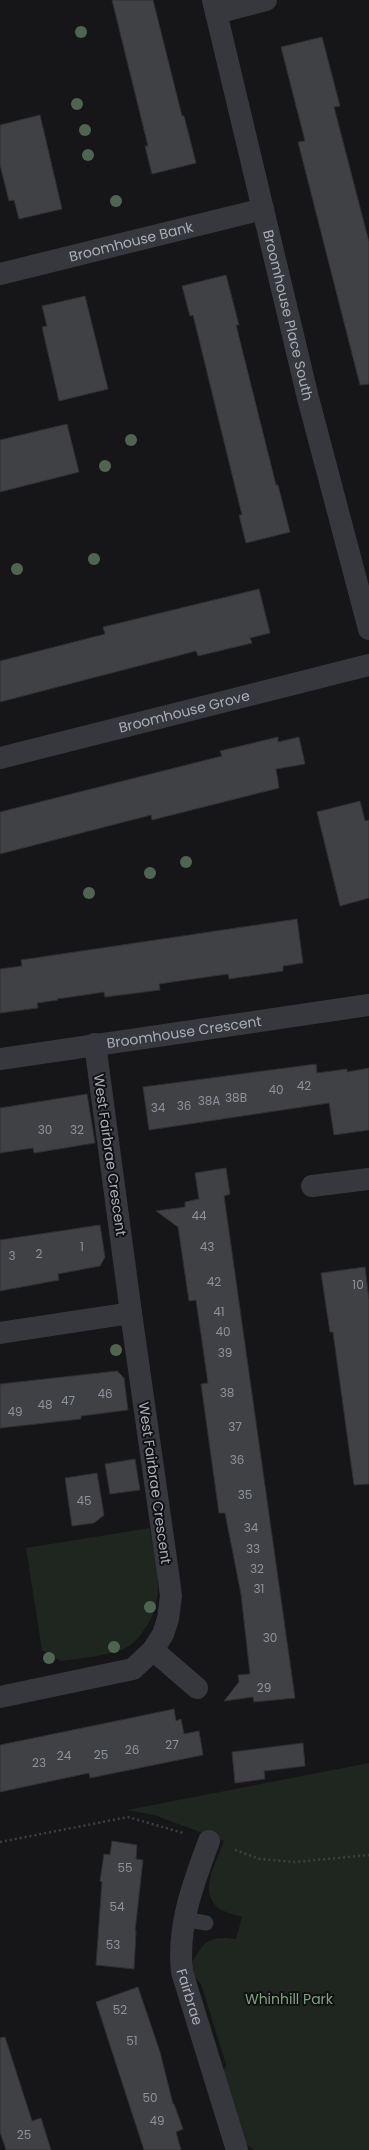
<svg xmlns="http://www.w3.org/2000/svg" width="369" height="2150" viewBox="0 0 369 2150" font-family="Poppins,sans-serif">
<rect width="100%" height="100%" fill="#161618"/>
<g fill="#1e261f">
<path d="M150,1528C155,1565 168,1597 144,1630C140,1636 135,1642 129,1646C113,1656 80,1658 61,1661L42,1650L26,1548Z"/>
<path d="M369,1763V2150H254L240,2139L221,2080L226,2064L201,1984L188,1970C202,1946 204,1934 236,1939L242,1917C235,1915 228,1913 221,1910C196,1894 217,1861 224,1841L154,1815L127,1810Z"/>
</g>
<g fill="#404145" stroke="#303034">
<path d="M112,0H153L182,116H184L196,163L152,174L145,146H148Z"/>
<path d="M322,37L340,106L334,107L369,242V384L360,385L298,142L305,141L281,47Z"/>
<path d="M40,115L62,209L19,219L14,200L9,201L0,165V125Z"/>
<path d="M226,275L239,325H236L276,485H278L290,532L246,543L239,515H242L193,315L190,316L182,286Z"/>
<path d="M85,296L108,389L59,401L42,327L47,326L42,306Z"/>
<path d="M67,424L79,472L0,492V440Z"/>
<path d="M259,589L270,633L250,638L252,643L198,656L196,651L0,702V661L105,634L103,627Z"/>
<path d="M278,737V742L299,737L305,764L276,769L279,788L152,820L151,815L0,854V812L222,756L220,751Z"/>
<path d="M360,801L365,821L369,820V898L340,906L317,812Z"/>
<path d="M297,919L303,963L283,966V971L229,979L228,974L179,981L159,984L160,990L105,997L104,992L57,999L58,1000L37,1003L38,1008L0,1013V969L22,966L21,960Z"/>
<path d="M316,1064L317,1073L347,1069V1072L369,1068V1130L334,1135L329,1103L149,1130L143,1087Z"/>
<path d="M87,1094L95,1143L34,1153L33,1148L0,1153V1108Z"/>
<path d="M226,1168L230,1194L224,1196L295,1698L254,1702L253,1697L224,1701L239,1682L238,1675L250,1674L241,1594L225,1513H219L201,1384L208,1383L196,1300L189,1301L178,1227L156,1211L185,1207V1202L199,1199L195,1173Z"/>
<path d="M100,1225L105,1257L100,1266L58,1274L59,1280L0,1291V1240Z"/>
<path d="M365,1267L369,1300V1484L354,1485L333,1332H330L321,1273Z"/>
<path d="M117,1371L124,1378L128,1410L81,1416V1419L0,1428V1384Z"/>
<path d="M135,1459L140,1490L110,1494L105,1464Z"/>
<path d="M97,1473L104,1515L94,1523L72,1526L65,1478Z"/>
<path d="M174,1709L176,1721L181,1719L184,1734L199,1731L203,1755L90,1778L89,1773L0,1792V1745Z"/>
<path d="M303,1743L305,1766L264,1771L265,1779L235,1783L232,1752Z"/>
<path d="M112,1841L137,1845L136,1859L143,1860L135,1931H136L134,1969L96,1965L102,1882L100,1881L104,1854L110,1855Z"/>
<path d="M138,1987L160,2052L173,2104H174L183,2129L176,2132L181,2150H144L96,2002Z"/>
<path d="M5,2037L32,2121L41,2118L51,2150H6L0,2132V2038Z"/>
</g>
<g fill="none" stroke-linecap="round" stroke-linejoin="round">
<g stroke="#3d3f44" stroke-width="2.5" stroke-dasharray="2 3" stroke-linecap="butt">
<path d="M0,1842L128,1817L183,1833"/>
<path d="M235,1850L260,1859L295,1862L369,1855"/>
</g>
<path stroke="#37383d" stroke-width="15" d="M183,1919L206,1923"/>
<g stroke="#37383d" stroke-width="22">
<path id="s1" d="M213,0L308,398L369,629"/>
<path d="M216,13L266,0"/>
<path id="s2" d="M0,274L263,209"/>
<path id="s3" d="M0,758L369,665"/>
<path id="s4" d="M0,1059L369,1005"/>
<path d="M312,1186L369,1179"/>
<path d="M0,1333L131,1313"/>
<path d="M153,1650L197,1688"/>
<path d="M0,1697L133,1669L153,1650L163,1634L168,1619L171,1596L169,1580L131,1313L95,1044"/>
<path id="s5" d="M209,1841C193,1884 177,1926 182,1972L237,2150"/>
</g>
</g>
<g fill="#506452">
<circle cx="81" cy="32" r="6"/>
<circle cx="77" cy="104" r="6"/>
<circle cx="85" cy="130" r="6"/>
<circle cx="88" cy="155" r="6"/>
<circle cx="116" cy="201" r="6"/>
<circle cx="131" cy="440" r="6"/>
<circle cx="105" cy="466" r="6"/>
<circle cx="94" cy="559" r="6"/>
<circle cx="17" cy="569" r="6"/>
<circle cx="186" cy="862" r="6"/>
<circle cx="150" cy="873" r="6"/>
<circle cx="89" cy="893" r="6"/>
<circle cx="116" cy="1350" r="6"/>
<circle cx="150" cy="1607" r="6"/>
<circle cx="114" cy="1647" r="6"/>
<circle cx="49" cy="1658" r="6"/>
</g>
<g text-anchor="middle" stroke-width="4" stroke-linejoin="round" paint-order="stroke">
<g font-size="12" fill="#8e929b">
<text x="304" y="1090">42</text>
<text x="276" y="1094">40</text>
<text x="236" y="1102">38B</text>
<text x="209" y="1105">38A</text>
<text x="184" y="1110">36</text>
<text x="158" y="1112">34</text>
<text x="45" y="1134">30</text>
<text x="77" y="1134">32</text>
<text x="199" y="1220">44</text>
<text x="82" y="1251">1</text>
<text x="207" y="1251">43</text>
<text x="39" y="1258">2</text>
<text x="12" y="1260">3</text>
<text x="214" y="1286">42</text>
<text x="358" y="1289">10</text>
<text x="219" y="1316">41</text>
<text x="223" y="1336">40</text>
<text x="225" y="1357">39</text>
<text x="227" y="1397">38</text>
<text x="105" y="1398">46</text>
<text x="68" y="1405">47</text>
<text x="45" y="1409">48</text>
<text x="15" y="1416">49</text>
<text x="235" y="1431">37</text>
<text x="237" y="1464">36</text>
<text x="245" y="1499">35</text>
<text x="84" y="1505">45</text>
<text x="251" y="1532">34</text>
<text x="253" y="1553">33</text>
<text x="257" y="1573">32</text>
<text x="259" y="1593">31</text>
<text x="270" y="1642">30</text>
<text x="264" y="1692">29</text>
<text x="172" y="1749">27</text>
<text x="132" y="1754">26</text>
<text x="101" y="1759">25</text>
<text x="64" y="1760">24</text>
<text x="39" y="1767">23</text>
<text x="125" y="1872">55</text>
<text x="117" y="1911">54</text>
<text x="113" y="1949">53</text>
<text x="120" y="2014">52</text>
<text x="132" y="2045">51</text>
<text x="150" y="2102">50</text>
<text x="157" y="2125">49</text>
<text x="24" y="2139">25</text>
</g>
<g font-size="14" fill="#a8adb8" stroke="#111113">
<text dy="5" stroke="none"><textPath href="#s2" startOffset="135">Broomhouse Bank</textPath></text>
<text dy="5" stroke="none"><textPath href="#s1" startOffset="324">Broomhouse Place South</textPath></text>
<text dy="5" stroke="none"><textPath href="#s3" startOffset="190">Broomhouse Grove</textPath></text>
<text dy="5" stroke="none"><textPath href="#s4" startOffset="186">Broomhouse Crescent</textPath></text>
<text transform="translate(110 1155) rotate(82)" y="5">West Fairbrae Crescent</text>
<text transform="translate(155 1483) rotate(82)" y="5">West Fairbrae Crescent</text>
<text dy="5" stroke="none"><textPath href="#s5" startOffset="161">Fairbrae</textPath></text>
</g>
<g font-size="14" fill="#7fa381" stroke="#111113">
<text x="289" y="2004">Whinhill Park</text>
</g>
</g>
</svg>
